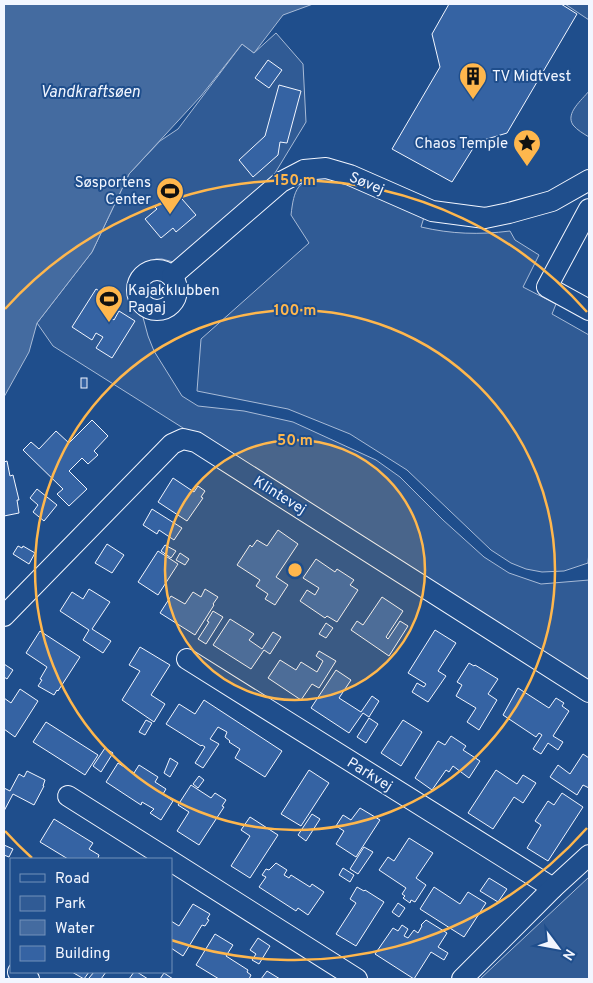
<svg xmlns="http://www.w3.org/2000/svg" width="593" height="983" viewBox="0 0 593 983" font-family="Overpass,sans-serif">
<rect width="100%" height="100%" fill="#1f4e8c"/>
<g fill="#305b95" stroke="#a8bbd7">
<path d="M565,4H589V20Z"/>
<path d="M276,33L303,64L306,122L272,178L177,263L162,259H156L145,263L136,271L132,280L131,291L134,301L141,310L148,336L154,351L182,396L198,406L244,411L293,422L376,460L400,477L443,520L484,557L509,573L541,584L589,580V684L53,346L37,323L92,252L129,174L160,141L178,129L242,44L254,53Z"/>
<path d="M589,91V137C584,134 577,130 573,125C565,113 582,100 589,91Z"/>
<path d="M325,175L425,214L421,227C451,234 479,235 510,231L515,240L539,255L523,287L556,304L552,314L589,335V551L588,563L564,571L542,572L526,569L511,563L491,550L407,470L350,434L288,409L197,391L201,339L309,243L291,215C294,189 297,180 325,175Z"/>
<path d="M589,877V979H480Z"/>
</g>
<path fill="#446ba0" stroke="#a8bbd7" d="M4,4H313L283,15L254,53L242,44L201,96L129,174L92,252L37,323L29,352L4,397Z"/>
<g fill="#3563a3" stroke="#f2f6ff">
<path d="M449,4H561L577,14L507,133L477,142L452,182L392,149L440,67L432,34Z"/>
<path d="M268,60L282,70L269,88L255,78Z"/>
<path d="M279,85L301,91L287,143L280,142L278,155L253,177L239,160L265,136Z"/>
<path d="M175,191L196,215L176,232L173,228L161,238L145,219L157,209L155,207Z"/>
<path d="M96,289L116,301L107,315L114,320L119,311L135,321L112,358L96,348L103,337L96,333L92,340L72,327Z"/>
<rect x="81" y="378" width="6" height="10"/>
<path d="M92,420L108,436L94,451L98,455L88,464L82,458L69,471L87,489L69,506L57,494L63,489L23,450L31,442L39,449L56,431L69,443Z"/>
<path d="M7,461L10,476L13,475L19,500H17L19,513L4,516V462Z"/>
<path d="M173,478L194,492L198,486L205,491L201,497L203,498L187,521L158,502Z"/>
<path d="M37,489L57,505L44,521L33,512L38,505L30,498Z"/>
<path d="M152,509L182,528L174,540L159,530L157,534L143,525Z"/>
<path d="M278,530L298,544L276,577L288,585L275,605L265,599L268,594L256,586L260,580L237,565L250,545L252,547L257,540L267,546Z"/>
<path d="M107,544L124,555L112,573L95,563Z"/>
<path d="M165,545L176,551L171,558L161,551Z"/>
<path d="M18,546L22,548L23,546L35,553L29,564L13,554Z"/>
<path d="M158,551L178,564L158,595L138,582Z"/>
<path d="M180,553L189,559L185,565L176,560Z"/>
<path d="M316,559L335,572L337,569L354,580L350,585L358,590L337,622L327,616L325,618L300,601L307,590L315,595L319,588L303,578Z"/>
<path d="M89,589L110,602L92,629L111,641L103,653L83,640L89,630L60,611L72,592L83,599Z"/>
<path d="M205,589L218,597L213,604L214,605L195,635L160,613L171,596L185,604L193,592L201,597Z"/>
<path d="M382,597L403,611L386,637L388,639L400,621L408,626L389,656L351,630L357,621L363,625Z"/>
<path d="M213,611L223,617L206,644L198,639L209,622L207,621Z"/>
<path d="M230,619L254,634L249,640L262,649L273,632L281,637L270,654L264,650L251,669L213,645Z"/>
<path d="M326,623L333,628L326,638L319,634Z"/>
<path d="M435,630L456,643L438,671L446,676L428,702L412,692L417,683L424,687L426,684L408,673Z"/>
<path d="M40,631L80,657L58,691L57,690L54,695L38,686L42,680L40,679L47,667L26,653Z"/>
<path d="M140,647L170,665L151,695L165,704L154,722L122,700L140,671L129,665Z"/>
<path d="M319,651L336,661L319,688L312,684L301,700L268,678L280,660L296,670L301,662L317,672L323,661L316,656Z"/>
<path d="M469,663L474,666L475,665L498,679L488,694L497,700L479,730L467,722L476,708L456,696L462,685L457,682Z"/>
<path d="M4,664L13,670L7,679L4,677Z"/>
<path d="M336,670L351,680L339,698L361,712L372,696L379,701L369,717L363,713L349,733L311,708Z"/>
<path d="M518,688L549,708L556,698L564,703L562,706L569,711L553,736L563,742L558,750L548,743L541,754L533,749L542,735L539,733L536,737L503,715Z"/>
<path d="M20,689L38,701L15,737L4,729V698L11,703Z"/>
<path d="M204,700L282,751L265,777L235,758L240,749L229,742L230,741L225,737L227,732L218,727L210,739L219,744L203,768L195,763L205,747L202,745L201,746L166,724L179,704L195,714Z"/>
<path d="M369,718L378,724L366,743L357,737Z"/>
<path d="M146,720L152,723L145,735L139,732Z"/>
<path d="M403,720L422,732L401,766L381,753Z"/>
<path d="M46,722L98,755L85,775L33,742Z"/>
<path d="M451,736L466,746L463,750L480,761L469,778L453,766L449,772L446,770L432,790L415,778L438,741L445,745Z"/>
<path d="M105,748L113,753L101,772L93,766Z"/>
<path d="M583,754L589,758V788L583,785L577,795L550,777L558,765L570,774Z"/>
<path d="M170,758L178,763L170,777L164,773Z"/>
<path d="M118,763L134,773L139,765L158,777L155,782L166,789L163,794L173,801L161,820L150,813L154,809L142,802L141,805L106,782Z"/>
<path d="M309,770L329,783L301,826L281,814Z"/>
<path d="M496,770L517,784L523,775L536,783L523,803L514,797L493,829L468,813Z"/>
<path d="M27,771L45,780L43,786H44L34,805L13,794L4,811V788L10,791L19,774L24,777Z"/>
<path d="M199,776L204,780L198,788L193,784Z"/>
<path d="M191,785L211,798L215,793L226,800L222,806L224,807L199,845L177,831L189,812L178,805Z"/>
<path d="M562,793L583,807L548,861L527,848L541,825L535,821L548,801L554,805Z"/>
<path d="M360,808L380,820L356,857L336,844L344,831L336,826L343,815L351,820Z"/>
<path d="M312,814L320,819L306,841L298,835Z"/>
<path d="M250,817L278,835L250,878L231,866L250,836L241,830Z"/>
<path d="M54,819L93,843L89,849L99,855L98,858L100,859H68L40,842Z"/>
<path d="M409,838L433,853L416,878L426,885L415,902L411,900L410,903L403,898L405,896L402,894L406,888L379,870L388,857L394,861Z"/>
<path d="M4,845L13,849L9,857L4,855Z"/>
<path d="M364,847L373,852L358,874L350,869Z"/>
<path d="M276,863L287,870L284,875L289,878L291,875L310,887L312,884L324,892L308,915L298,908L296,911L259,887L266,877L262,875L266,869L269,870Z"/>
<path d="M343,868L354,875L350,882L339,875Z"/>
<path d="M489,878L507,889L498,902L480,891Z"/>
<path d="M357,887L364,891L365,890L384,902L356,946L336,934L356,903L350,899Z"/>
<path d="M434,887L460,904L468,892L486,903L464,937L420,909Z"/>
<path d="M398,903L405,908L399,917L392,912Z"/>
<path d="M193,904L210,914L207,919L209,920L205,926L202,925L183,956L171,948V921L179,926Z"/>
<path d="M426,920L447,933L438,947L448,953L444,960L431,952L414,979L375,954L393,928L398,931L402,925L408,929L404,936L408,938L414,930L418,933L422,926L421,925Z"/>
<path d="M215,934L233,945L226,956L248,970L247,972L251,975L249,979H219L196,965Z"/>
<path d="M258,938L270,946L259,964L252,960L256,954L250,950Z"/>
<path d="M267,971L280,979H261Z"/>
<path d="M72,972H89L84,979Z"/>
<path d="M94,972H106L101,979H91L89,978Z"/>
<path d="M134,972H137L148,979H129Z"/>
<path d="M164,973L173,979H160Z"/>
</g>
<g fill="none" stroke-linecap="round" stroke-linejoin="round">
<g stroke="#f2f6ff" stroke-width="22">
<g id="minor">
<path d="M589,209L547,287L589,310"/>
<circle cx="157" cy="290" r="20"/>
<path d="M172,276L281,182L304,170L326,168L350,175L432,211L485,218L509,213L552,201L589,180"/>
<path d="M4,616L172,444L183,439L196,442L589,692"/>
<path d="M187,659L553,888"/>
<path d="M68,796L168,859"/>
<path d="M171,861L357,979"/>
<path d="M18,972L29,979"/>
<path d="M462,979L553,888L589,855"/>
</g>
</g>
<use href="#minor" stroke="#1f4e8c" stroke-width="20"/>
</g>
<circle cx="295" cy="570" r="130" fill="#ffb74d" fill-opacity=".12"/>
<g fill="none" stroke="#ffb74d" stroke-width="2.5">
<circle cx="295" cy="570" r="130"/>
<circle cx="295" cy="570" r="260"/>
<path d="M587 828A390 390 0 0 1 171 940M32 858A390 390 0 0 1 5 831M5 309A390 390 0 0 1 587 312"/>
</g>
<defs>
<g id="building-pin" transform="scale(1.4375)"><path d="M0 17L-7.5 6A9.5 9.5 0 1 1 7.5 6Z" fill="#ffb74d" stroke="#1f4e8c"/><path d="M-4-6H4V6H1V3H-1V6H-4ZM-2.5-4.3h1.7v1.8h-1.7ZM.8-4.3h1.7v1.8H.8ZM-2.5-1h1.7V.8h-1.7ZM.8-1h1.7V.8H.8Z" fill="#111"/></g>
<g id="sight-pin" transform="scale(1.4375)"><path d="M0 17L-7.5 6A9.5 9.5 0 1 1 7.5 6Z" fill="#ffb74d" stroke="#1f4e8c"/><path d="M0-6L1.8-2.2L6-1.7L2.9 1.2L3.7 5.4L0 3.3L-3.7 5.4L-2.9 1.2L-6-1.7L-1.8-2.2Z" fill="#111"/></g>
<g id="stadium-pin" transform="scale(1.4375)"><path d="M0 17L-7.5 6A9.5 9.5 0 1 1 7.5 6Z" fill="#ffb74d" stroke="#1f4e8c"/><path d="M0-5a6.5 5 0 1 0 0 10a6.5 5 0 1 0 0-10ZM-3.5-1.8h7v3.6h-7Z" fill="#111"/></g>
</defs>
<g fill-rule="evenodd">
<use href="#building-pin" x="473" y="76"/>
<use href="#sight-pin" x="527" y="143"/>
<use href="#stadium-pin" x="170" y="191"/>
<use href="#stadium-pin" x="109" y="299"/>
</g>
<g text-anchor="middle" stroke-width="4" stroke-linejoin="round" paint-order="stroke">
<g font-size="15" fill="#f2f6ff" stroke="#1f4e8c" text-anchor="start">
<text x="492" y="81">TV Midtvest</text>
<text x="508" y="148" text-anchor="end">Chaos Temple</text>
<text x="151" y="187" text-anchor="end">Søsportens<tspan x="151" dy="17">Center</tspan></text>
<text x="128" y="295">Kajakklubben<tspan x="128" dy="17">Pagaj</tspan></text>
</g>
<g font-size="15" fill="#f2f6ff" stroke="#1f4e8c">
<text transform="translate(367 183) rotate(23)" y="5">Søvej</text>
<text transform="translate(280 495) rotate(32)" y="5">Klintevej</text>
<text transform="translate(370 774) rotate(32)" y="5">Parkvej</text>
</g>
<g font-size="16" font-style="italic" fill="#f2f6ff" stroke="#1f4e8c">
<text x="90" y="97">Vandkraftsøen</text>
</g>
</g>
<circle cx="295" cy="570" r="8" fill="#ffb74d" stroke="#1f4e8c" stroke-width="2.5"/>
<g font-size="15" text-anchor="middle" font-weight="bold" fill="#ffb74d" stroke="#1f4e8c" stroke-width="4" stroke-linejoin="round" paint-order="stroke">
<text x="295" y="185">150 m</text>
<text x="295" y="315">100 m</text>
<text x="295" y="445">50 m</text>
</g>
<rect width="593" height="983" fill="none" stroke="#f2f6ff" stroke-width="10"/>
<rect x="10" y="858" width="162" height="115" fill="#1f4e8c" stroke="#7391ba"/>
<rect x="20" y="874" width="25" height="8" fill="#1f4e8c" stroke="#7391ba"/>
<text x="55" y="883" font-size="15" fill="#f2f6ff">Road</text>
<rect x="20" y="896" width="25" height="15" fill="#305b95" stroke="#7391ba"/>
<text x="55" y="908" font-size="15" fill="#f2f6ff">Park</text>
<rect x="20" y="920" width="25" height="15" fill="#446ba0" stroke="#7391ba"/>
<text x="55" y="933" font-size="15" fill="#f2f6ff">Water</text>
<rect x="20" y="946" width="25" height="15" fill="#3563a3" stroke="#7391ba"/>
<text x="55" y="958" font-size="15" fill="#f2f6ff">Building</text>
<g transform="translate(558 948) rotate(122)" stroke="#1f4e8c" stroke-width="4" paint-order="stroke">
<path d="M0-4L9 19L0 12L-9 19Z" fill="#f2f6ff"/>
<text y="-8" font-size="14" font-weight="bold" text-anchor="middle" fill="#f2f6ff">N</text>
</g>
</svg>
